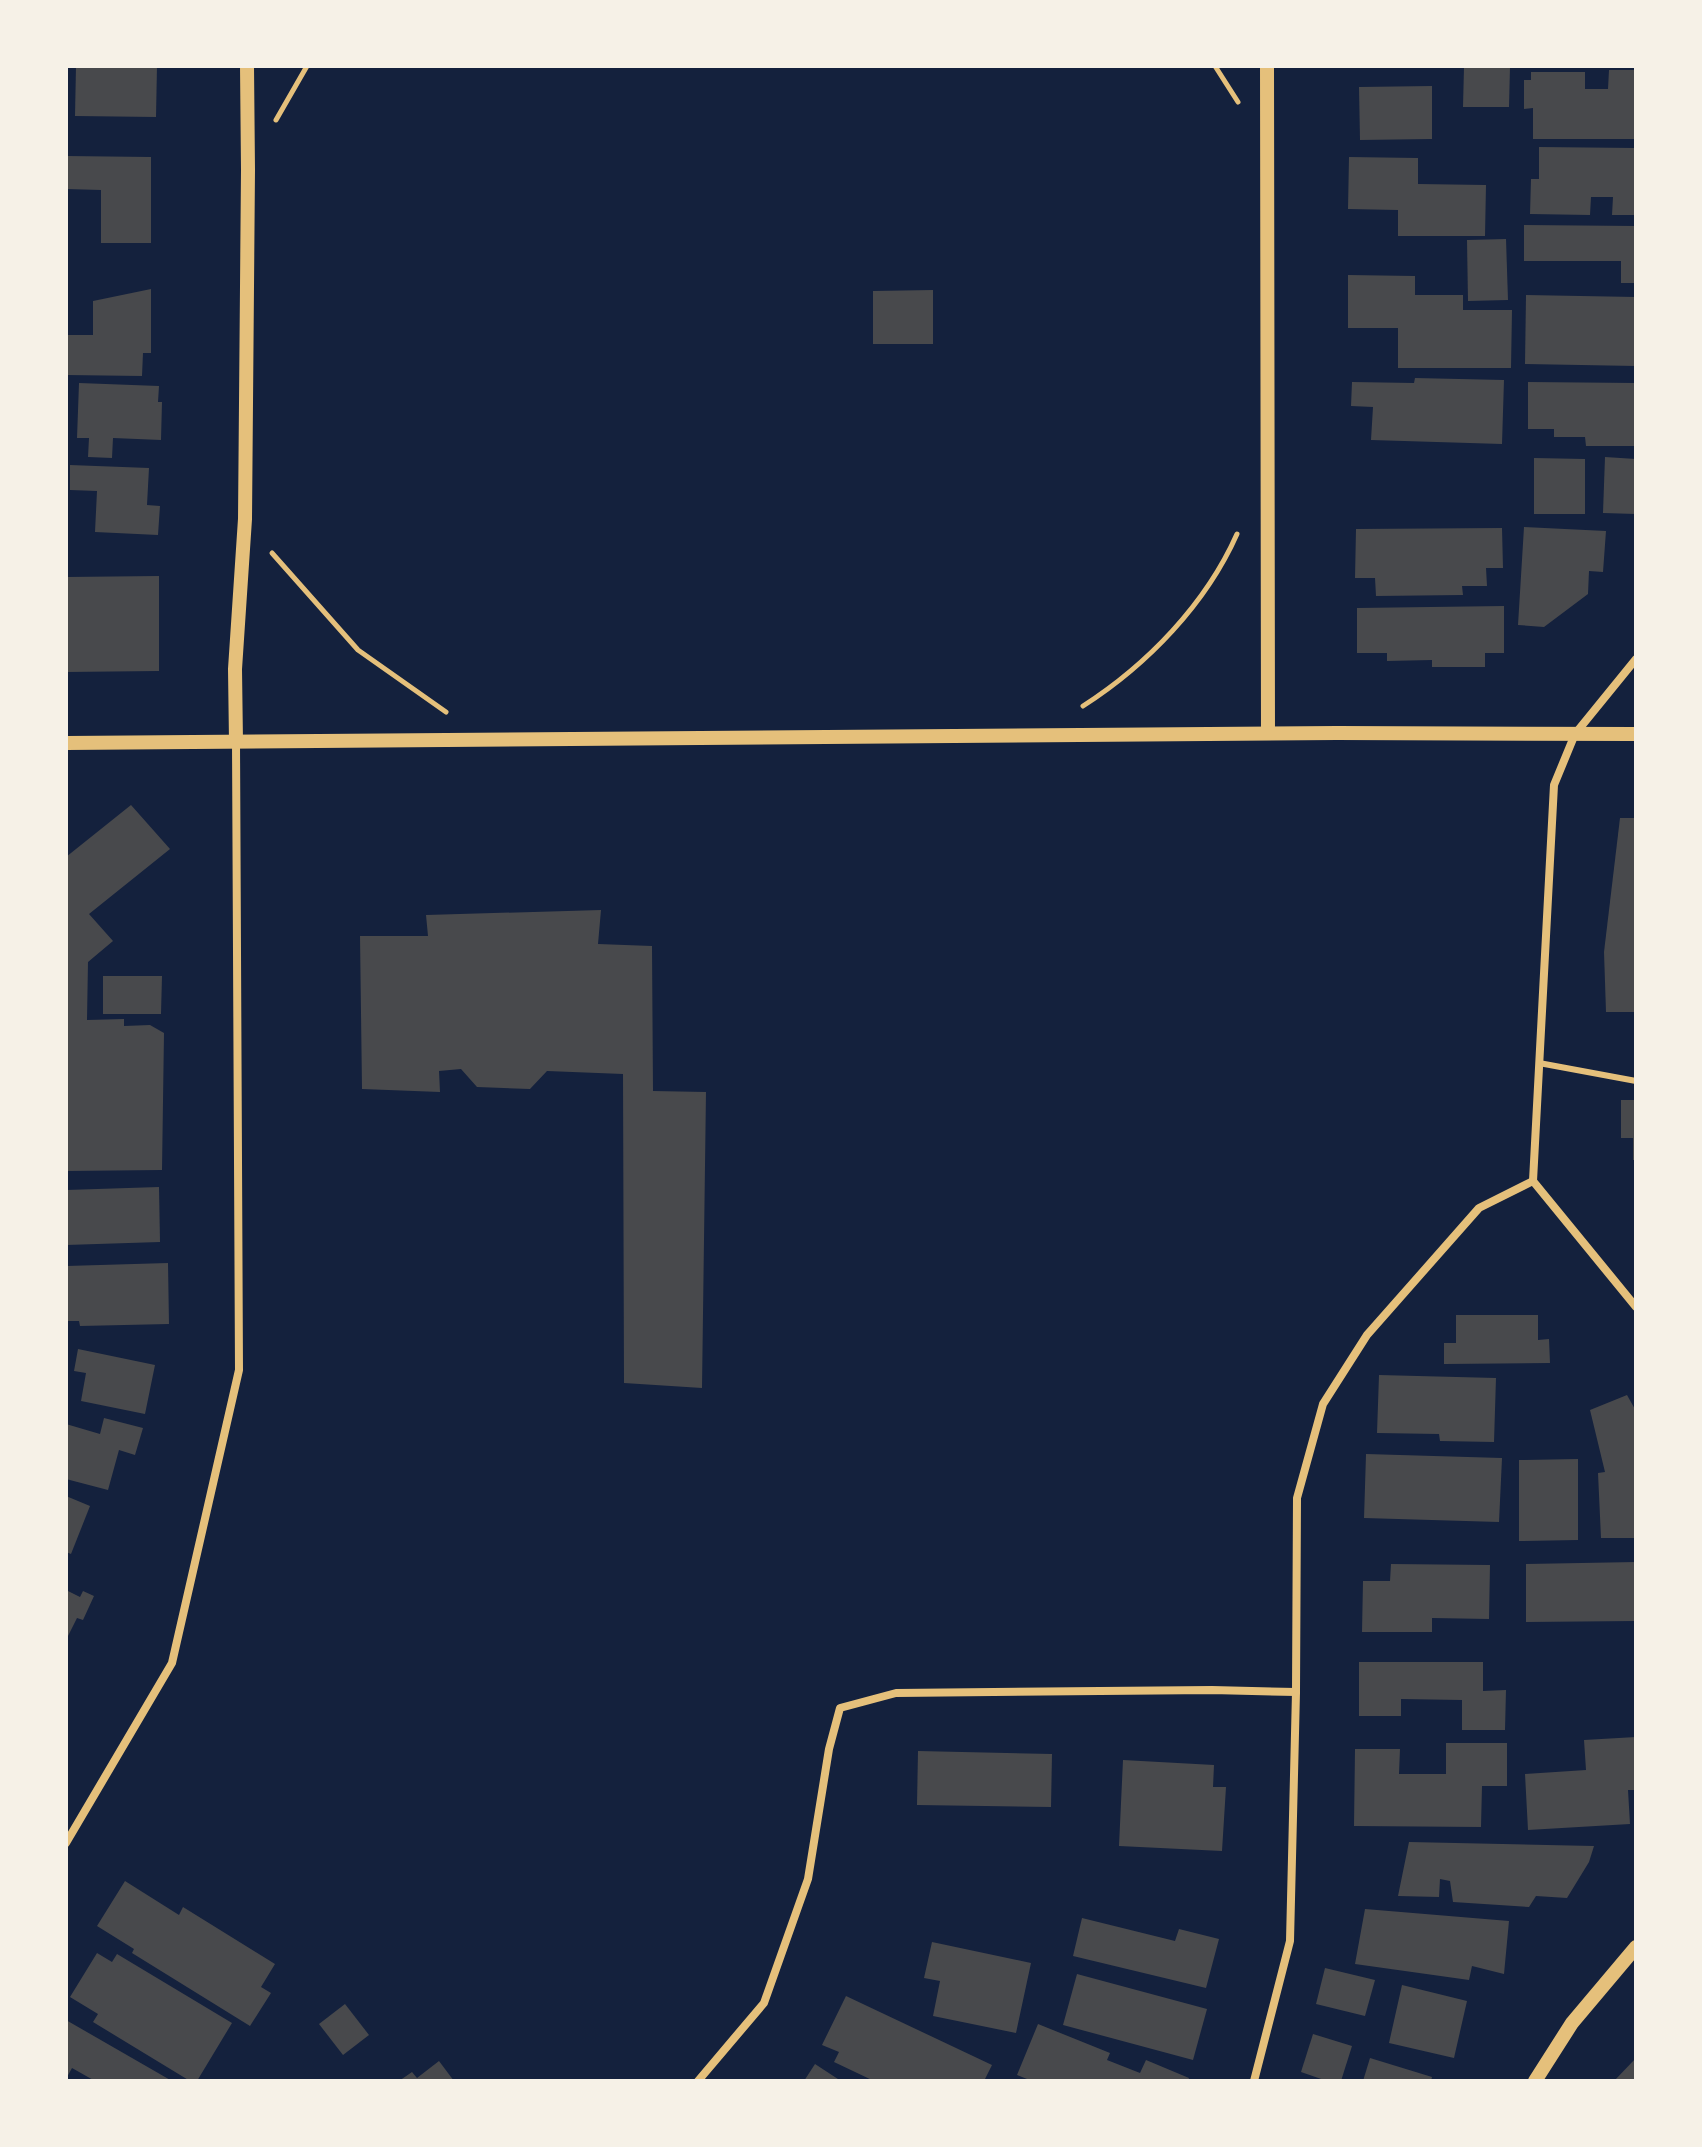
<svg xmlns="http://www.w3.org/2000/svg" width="1702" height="2147" viewBox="0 0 1702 2147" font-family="'DejaVu Sans',sans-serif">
<rect width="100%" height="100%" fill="#14213d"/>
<g fill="#48494c">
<path d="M76,66H157L156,117L75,116Z"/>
<path d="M1464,67H1510L1509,107H1463Z"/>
<path d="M1609,70H1636V139H1533V108L1524,109V80H1531V72H1585V89H1608Z"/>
<path d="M1432,86V139L1360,140L1359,87Z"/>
<path d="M1539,147L1636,148V215H1612L1613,197H1591L1590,215L1530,214L1531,179H1539Z"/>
<path d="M66,156L151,157V243H101V190L66,189Z"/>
<path d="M1349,157L1418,158V184L1486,185L1485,236H1398V210L1348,209Z"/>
<path d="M1524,225L1636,226V283H1621V261H1524Z"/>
<path d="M1506,239L1508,300L1468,301L1467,240Z"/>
<path d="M1348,275L1415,276V295H1463V310H1512L1511,368H1398V328H1348Z"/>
<path d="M151,289V353H143L142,376L66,375V335H93V301Z"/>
<path d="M933,290V344H873V291Z"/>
<path d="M1526,295L1636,297V366L1525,364Z"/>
<path d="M1415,378L1504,380L1502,444L1371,440L1373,407L1351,406L1352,382L1414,383Z"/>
<path d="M1528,382L1636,383V446H1586L1585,437H1554V429H1528Z"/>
<path d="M79,383L159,386L158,402H162L161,440L113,438L112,458L88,457L89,438H77Z"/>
<path d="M1605,457L1636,459V514L1603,513Z"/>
<path d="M1534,458L1585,459V514H1534Z"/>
<path d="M70,465L149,468L147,505L160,506L158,535L95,532L97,491L70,490Z"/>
<path d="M1524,527L1606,531L1603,572L1589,571L1588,594L1544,627L1518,625Z"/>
<path d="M1502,528L1503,568H1486L1487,586H1462L1463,595L1376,596L1375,578H1355L1356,529Z"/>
<path d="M159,576V671L66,672V577Z"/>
<path d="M1504,606V653H1485V667H1432V660L1387,661V653H1357V608Z"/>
<path d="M131,805L170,849L89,914L113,941L88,962L87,1020L124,1019V1026L150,1025L164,1033L162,1170L66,1171V857Z"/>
<path d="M1620,818H1636V1012H1606L1604,952Z"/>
<path d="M601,910L598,944L652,946L653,1091L706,1092L702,1388L624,1383L623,1074L547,1071L530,1089L477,1087L461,1069L439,1071L440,1092L362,1089L360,936H428L426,915Z"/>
<path d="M103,976H162L161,1014H103Z"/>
<path d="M1621,1100H1636V1160H1633V1138H1621Z"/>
<path d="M159,1187L160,1242L66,1245V1190Z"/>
<path d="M168,1263L169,1324L80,1326L79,1321H66V1266Z"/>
<path d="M1456,1315H1538V1340L1549,1339L1550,1363L1444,1364V1343H1456Z"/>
<path d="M78,1349L155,1365L145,1414L81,1401L86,1373L74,1371Z"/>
<path d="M1379,1375L1496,1378L1494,1442L1440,1441L1439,1434L1377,1433Z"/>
<path d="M1627,1395L1636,1411V1538H1601L1598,1473L1605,1472L1590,1410Z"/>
<path d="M104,1418L143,1428L135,1455L119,1450L108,1490L66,1479V1424L100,1434Z"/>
<path d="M1366,1454L1502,1458L1499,1522L1364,1518Z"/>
<path d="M1578,1459V1540L1519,1541V1460Z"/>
<path d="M66,1496L90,1506L71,1554L66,1552Z"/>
<path d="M1636,1562V1621L1526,1622V1564Z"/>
<path d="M1391,1564L1490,1565L1489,1619L1432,1618V1632H1362L1363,1581H1390Z"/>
<path d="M66,1590L80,1597L83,1591L94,1596L83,1620L77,1618L66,1640Z"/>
<path d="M1359,1662H1483V1691L1506,1690L1505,1730H1462V1700L1401,1699V1716H1359Z"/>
<path d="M1636,1737V1790H1628L1630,1824L1528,1830L1525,1774L1586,1770L1584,1740Z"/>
<path d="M1446,1743H1507V1786H1482L1481,1827L1354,1826L1355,1749H1400L1399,1774H1446Z"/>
<path d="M918,1751L1052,1754L1051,1807L917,1805Z"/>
<path d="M1123,1760L1214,1765L1213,1787H1226L1222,1851L1119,1846Z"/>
<path d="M1409,1842L1594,1846L1589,1862L1567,1898L1536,1896L1529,1907L1453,1902L1450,1881L1440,1879L1439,1897L1398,1896Z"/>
<path d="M125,1881L179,1915L183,1907L275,1964L261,1987L271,1993L250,2026L132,1953L134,1949L97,1926Z"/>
<path d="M1365,1909L1509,1921L1504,1974L1472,1966L1469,1980L1355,1964Z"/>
<path d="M1082,1918L1175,1941L1179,1929L1219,1939L1206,1988L1073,1956Z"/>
<path d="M932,1942L1031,1963L1016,2033L933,2016L940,1981L924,1978Z"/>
<path d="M97,1953L112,1962L117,1954L232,2023L197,2081H190L93,2022L98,2014L70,1997Z"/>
<path d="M1325,1968L1375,1980L1365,2016L1316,2004Z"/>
<path d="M1077,1974L1207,2009L1193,2060L1063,2025Z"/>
<path d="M1402,1985L1467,2001L1454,2058L1389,2043Z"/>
<path d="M846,1996L992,2065L984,2081H874L834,2062L839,2052L822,2045Z"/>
<path d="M345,2004L369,2035L343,2055L319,2024Z"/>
<path d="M66,2020L172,2081H95L72,2068L66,2079Z"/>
<path d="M1038,2024L1110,2053L1107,2060L1140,2073L1146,2060L1189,2078L1188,2081H1032L1017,2075Z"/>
<path d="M1313,2034L1352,2046L1341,2081H1327L1301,2072Z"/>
<path d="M1370,2058L1432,2077L1431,2081H1363Z"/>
<path d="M1636,2058V2081H1614Z"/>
<path d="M439,2061L454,2081H399L412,2072L417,2078Z"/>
<path d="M815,2064L841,2081H804Z"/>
</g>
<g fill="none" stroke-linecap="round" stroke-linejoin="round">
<g stroke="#e5c07b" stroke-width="5">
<path d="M1215,66L1238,102"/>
<path d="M276,120L307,66"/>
<path d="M272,553L358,650L446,712"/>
<path d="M1083,706C1147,665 1206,604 1237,534"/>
</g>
<path stroke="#e5c07b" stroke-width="6" d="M1539,1063L1636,1081"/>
<g stroke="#e5c07b" stroke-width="8">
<path d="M1636,659L1575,734L1554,785L1533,1181L1636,1307"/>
<path d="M66,1843L172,1663L239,1370L236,742"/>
<path d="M698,2081L764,2003L808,1879L829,1749L840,1708L896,1693L1212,1690L1296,1692"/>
<path d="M1254,2081L1290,1941L1296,1692L1297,1498L1323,1404L1367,1335L1479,1208L1533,1181"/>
</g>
<g stroke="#e5c07b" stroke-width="14">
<path d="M1267,66L1268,733"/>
<path d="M236,742L235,669L245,519L248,170L247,66"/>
<path d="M66,743L1337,733L1636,734"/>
<path d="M1535,2081L1572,2023L1636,1947"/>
</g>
</g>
<rect width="1702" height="2147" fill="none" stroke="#f6f1e7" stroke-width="136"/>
</svg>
